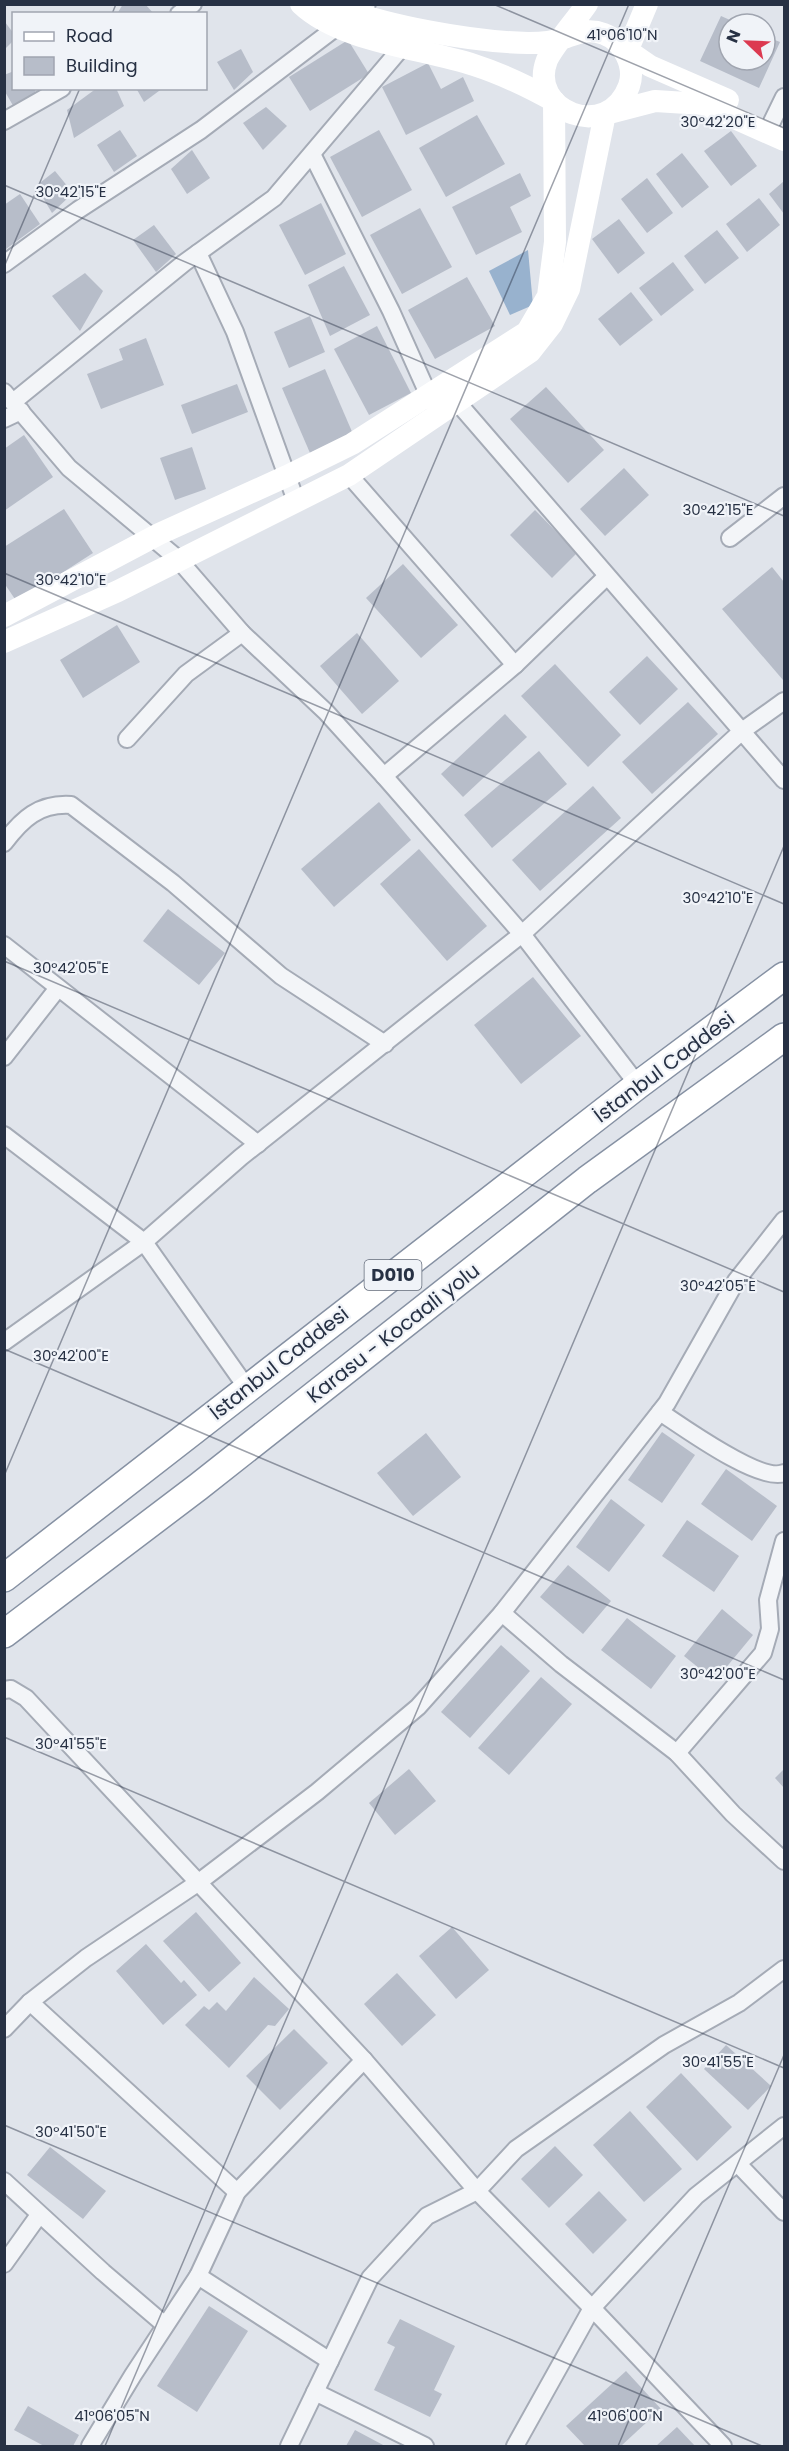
<svg xmlns="http://www.w3.org/2000/svg" width="789" height="2451" viewBox="0 0 789 2451" font-family="Poppins,sans-serif">
<rect width="100%" height="100%" fill="#e0e4eb"/>
<path fill="#98b2ce" d="M528,250L533,305L510,315L489,271Z"/>
<g fill="#b7bdc9">
<path d="M123,4H145L154,14H117Z"/>
<path d="M721,16L739,24H729V60H765V36L780,42L759,88L700,61Z"/>
<path d="M5,22L14,34V40L5,49Z"/>
<path d="M348,40L369,74L310,111L289,77Z"/>
<path d="M241,49L253,72L234,90L217,62Z"/>
<path d="M428,63L441,89L463,77L474,101L406,135L382,87Z"/>
<path d="M14,71V88H34L36,93L15,109L4,90V75Z"/>
<path d="M97,88H116L124,106L74,138L67,110Z"/>
<path d="M136,88H163L144,102Z"/>
<path d="M266,107L287,126L263,150L243,123Z"/>
<path d="M477,115L505,164L446,197L419,148Z"/>
<path d="M120,130L137,156L114,172L97,145Z"/>
<path d="M379,130L412,190L362,217L330,157Z"/>
<path d="M731,131L757,166L731,186L704,151Z"/>
<path d="M192,150L210,178L187,194L171,169Z"/>
<path d="M682,153L709,187L682,208L656,174Z"/>
<path d="M55,171L73,193L52,213L36,186Z"/>
<path d="M520,173L531,196L510,207L522,232L476,255L452,207Z"/>
<path d="M647,178L673,213L647,233L621,199Z"/>
<path d="M784,181V214L769,194Z"/>
<path d="M20,194L40,224L6,249L4,205Z"/>
<path d="M759,198L780,225L747,252L726,224Z"/>
<path d="M321,203L346,254L305,275L279,225Z"/>
<path d="M420,208L452,267L402,294L370,235Z"/>
<path d="M619,219L645,253L618,274L592,239Z"/>
<path d="M154,225L176,254L156,272L133,240Z"/>
<path d="M717,230L739,258L705,284L684,256Z"/>
<path d="M673,262L694,290L661,316L639,288Z"/>
<path d="M344,266L370,315L330,336L308,285Z"/>
<path d="M85,273L103,291L80,331L52,296Z"/>
<path d="M467,277L495,326L435,359L408,310Z"/>
<path d="M631,292L653,320L620,346L598,319Z"/>
<path d="M310,316L325,352L289,368L274,332Z"/>
<path d="M377,326L411,393L369,415L334,349Z"/>
<path d="M146,338L164,385L101,409L87,374L123,360L119,349Z"/>
<path d="M325,369L353,434L310,453L282,388Z"/>
<path d="M237,384L248,412L192,434L181,405Z"/>
<path d="M546,387L604,450L568,483L510,419Z"/>
<path d="M24,435L53,477L4,511V449Z"/>
<path d="M192,447L206,489L175,500L160,458Z"/>
<path d="M624,468L649,495L605,536L580,509Z"/>
<path d="M64,509L93,553L17,602L4,583V547Z"/>
<path d="M535,510L577,553L552,578L510,535Z"/>
<path d="M403,564L458,625L421,658L366,598Z"/>
<path d="M772,567L784,582L783,680L722,609Z"/>
<path d="M117,625L140,662L83,698L60,660Z"/>
<path d="M357,633L399,681L362,714L320,666Z"/>
<path d="M647,656L678,689L640,725L609,692Z"/>
<path d="M555,664L621,735L588,767L521,696Z"/>
<path d="M688,702L718,734L652,794L622,762Z"/>
<path d="M505,714L527,737L463,797L441,774Z"/>
<path d="M539,751L567,784L492,848L464,815Z"/>
<path d="M593,786L621,818L540,891L512,860Z"/>
<path d="M379,802L411,840L334,907L301,869Z"/>
<path d="M419,849L487,926L447,961L380,884Z"/>
<path d="M168,909L225,953L199,985L143,941Z"/>
<path d="M533,977L581,1036L521,1084L474,1025Z"/>
<path d="M662,1432L695,1455L662,1503L628,1480Z"/>
<path d="M426,1433L461,1477L413,1516L377,1473Z"/>
<path d="M726,1469L777,1506L752,1541L701,1504Z"/>
<path d="M611,1499L645,1525L609,1572L576,1547Z"/>
<path d="M687,1520L739,1556L714,1592L662,1556Z"/>
<path d="M568,1565L611,1601L583,1634L540,1597Z"/>
<path d="M722,1609L753,1635L715,1681L684,1656Z"/>
<path d="M627,1618L676,1656L651,1689L601,1650Z"/>
<path d="M501,1645L530,1671L470,1738L441,1712Z"/>
<path d="M541,1677L572,1704L509,1775L478,1748Z"/>
<path d="M409,1769L436,1801L395,1835L369,1803Z"/>
<path d="M784,1769V1788L775,1778Z"/>
<path d="M196,1912L241,1963L209,1992L163,1941Z"/>
<path d="M452,1927L489,1970L456,1999L419,1956Z"/>
<path d="M146,1944L181,1983L184,1980L197,1995L163,2025L116,1971Z"/>
<path d="M397,1973L436,2015L402,2046L364,2004Z"/>
<path d="M254,1977L289,2009L275,2026L268,2025L229,2068L185,2025L204,2006L209,2010L217,2002L226,2011Z"/>
<path d="M294,2029L328,2063L280,2110L246,2076Z"/>
<path d="M726,2045L771,2086L748,2110L704,2069Z"/>
<path d="M681,2073L732,2127L697,2161L646,2107Z"/>
<path d="M630,2111L682,2169L644,2202L593,2145Z"/>
<path d="M555,2146L583,2175L549,2208L521,2179Z"/>
<path d="M50,2147L106,2191L83,2219L27,2175Z"/>
<path d="M599,2191L627,2220L593,2254L565,2224Z"/>
<path d="M209,2306L248,2331L197,2412L157,2386Z"/>
<path d="M400,2319L455,2346L434,2390L442,2394L430,2417L374,2390L395,2347L387,2343Z"/>
<path d="M626,2371L661,2409L621,2446H585L566,2426Z"/>
<path d="M28,2406L79,2435L73,2446H44L14,2430Z"/>
<path d="M677,2427L695,2446H656Z"/>
<path d="M355,2430L385,2446H346Z"/>
</g>
<g fill="none" stroke-linecap="round" stroke-linejoin="round">
<g stroke="#a5abb6" stroke-width="20">
<g id="minor">
<path d="M179,14L193,4"/>
<path d="M4,121L62,88"/>
<path d="M767,132L784,97"/>
<path d="M312,154L391,311L433,405"/>
<path d="M198,253L235,332L296,501"/>
<path d="M4,264L78,210L201,130L367,4"/>
<path d="M4,392L69,468L178,559L242,633L326,712L384,776L522,934L638,1085"/>
<path d="M13,402L184,263L274,198L403,46"/>
<path d="M458,403L784,780"/>
<path d="M4,419L21,411"/>
<path d="M349,475L515,665"/>
<path d="M730,538L784,496"/>
<path d="M127,739L186,674L242,633"/>
<path d="M384,776L515,665L606,577"/>
<path d="M4,843C22,819 39,803 71,805L173,883L281,976L385,1044"/>
<path d="M4,945L258,1144"/>
<path d="M4,1057L58,988"/>
<path d="M4,1135L144,1242L247,1388"/>
<path d="M4,1342L144,1242L241,1157L522,934L742,731L784,701"/>
<path d="M660,1412C683,1427 760,1483 784,1473"/>
<path d="M502,1613L561,1664L677,1753L733,1814L784,1861"/>
<path d="M4,1690L11,1689L26,1698L364,2060L477,2191L592,2308L515,2446"/>
<path d="M677,1753L763,1653L770,1629L768,1600L784,1541"/>
<path d="M30,2002L237,2192"/>
<path d="M4,2029L30,2002L86,1958L199,1882L317,1792L418,1707L502,1613L667,1403L736,1281L784,1220"/>
<path d="M739,2165L784,2212"/>
<path d="M4,2181L103,2272L165,2325"/>
<path d="M4,2264L39,2215"/>
<path d="M198,2276L330,2361"/>
<path d="M315,2392L425,2446"/>
<path d="M90,2446L133,2375L198,2276L237,2192L364,2060"/>
<path d="M289,2446L370,2278L427,2216L477,2191L516,2149L664,2045L739,2003L784,1969"/>
<path d="M723,2446L592,2308L696,2196L784,2126"/>
</g>
</g>
<g stroke="#8691a3" stroke-width="30">
<g id="trunk">
<path d="M4,1578L638,1085L784,976"/>
<path d="M4,1634L198,1487L587,1180L784,1037"/>
</g>
</g>
<use href="#minor" stroke="#f3f5f8" stroke-width="16"/>
<g stroke="#fff" stroke-width="22">
<path d="M332,4C381,26 475,42 528,43C539,43 554,42 564,38C578,33 588,28 604,34C623,41 636,66 629,86C608,143 527,111 547,60C553,46 577,19 587,4"/>
<path d="M621,46L650,66L728,100"/>
<path d="M626,54L647,4"/>
<path d="M4,616L159,534L287,476L352,444L527,332L548,296L555,242L554,101C529,87 502,74 474,65C422,48 341,42 301,4"/>
<path d="M4,642L118,591L349,475L530,352L552,324L569,289L605,114L655,101L703,104L784,140"/>
</g>
<use href="#trunk" stroke="#fff" stroke-width="27"/>
</g>
<path fill="none" stroke="#273144" stroke-width="1.5" stroke-opacity="0.45" d="M493,4L784,128M112,14L116,4M4,185L784,516M4,267L80,88M4,573L784,904M4,961L784,1292M4,1349L784,1680M4,1476L629,4M4,1737L784,2068M4,2125L762,2446M105,2446L784,846M618,2446L784,2055"/>
<g text-anchor="middle" stroke-width="4.5" stroke-linejoin="round" paint-order="stroke">
<rect fill="#f0f3f8" stroke="#636b7a" stroke-width="1.5" x="364.5" y="1260" width="57" height="30" rx="4.5"/>
<g font-size="18" font-weight="bold" fill="#273144">
<text x="393" y="1281">D010</text>
</g>
<g font-size="20" fill="#273144" stroke="#f0f3f8">
<text transform="translate(664 1067) rotate(-37)" y="7">İstanbul Caddesi</text>
<text transform="translate(393 1333) rotate(-38)" y="7">Karasu - Kocaali yolu</text>
<text transform="translate(279 1363) rotate(-38)" y="7">İstanbul Caddesi</text>
</g>
</g>
<g font-size="15" text-anchor="middle" fill="#273144" stroke="#f0f3f8" stroke-width="4.5" stroke-linejoin="round" paint-order="stroke">
<text x="622" y="40">41°06'10"N</text>
<text x="718" y="127">30°42'20"E</text>
<text x="71" y="197">30°42'15"E</text>
<text x="718" y="515">30°42'15"E</text>
<text x="71" y="585">30°42'10"E</text>
<text x="718" y="903">30°42'10"E</text>
<text x="71" y="973">30°42'05"E</text>
<text x="718" y="1291">30°42'05"E</text>
<text x="71" y="1361">30°42'00"E</text>
<text x="718" y="1679">30°42'00"E</text>
<text x="71" y="1749">30°41'55"E</text>
<text x="718" y="2067">30°41'55"E</text>
<text x="71" y="2137">30°41'50"E</text>
<text x="112" y="2421">41°06'05"N</text>
<text x="625" y="2421">41°06'00"N</text>
</g>
<rect width="789" height="2451" fill="none" stroke="#273144" stroke-width="12"/>
<rect x="12" y="12" width="195" height="78" fill="#f0f3f8" stroke="#a0a5b0" stroke-width="1.5"/>
<rect x="24" y="32" width="30" height="9" fill="#ffffff" stroke="#a0a5b0" stroke-width="1.5"/>
<text x="66" y="42" font-size="18" fill="#273144">Road</text>
<rect x="24" y="57" width="30" height="18" fill="#b7bdc9" stroke="#a0a5b0" stroke-width="1.5"/>
<text x="66" y="72" font-size="18" fill="#273144">Building</text>
<g transform="translate(747 42) rotate(293)"><circle r="28" fill="#f0f3f8" stroke="#a0a5b0" stroke-width="1.5"/>
<path d="M0-4.5L10 22L0 15L-10 22Z" fill="#dc3950"/>
<text y="-9" font-size="16" font-weight="bold" text-anchor="middle" fill="#273144">N</text>
</g>
</svg>
